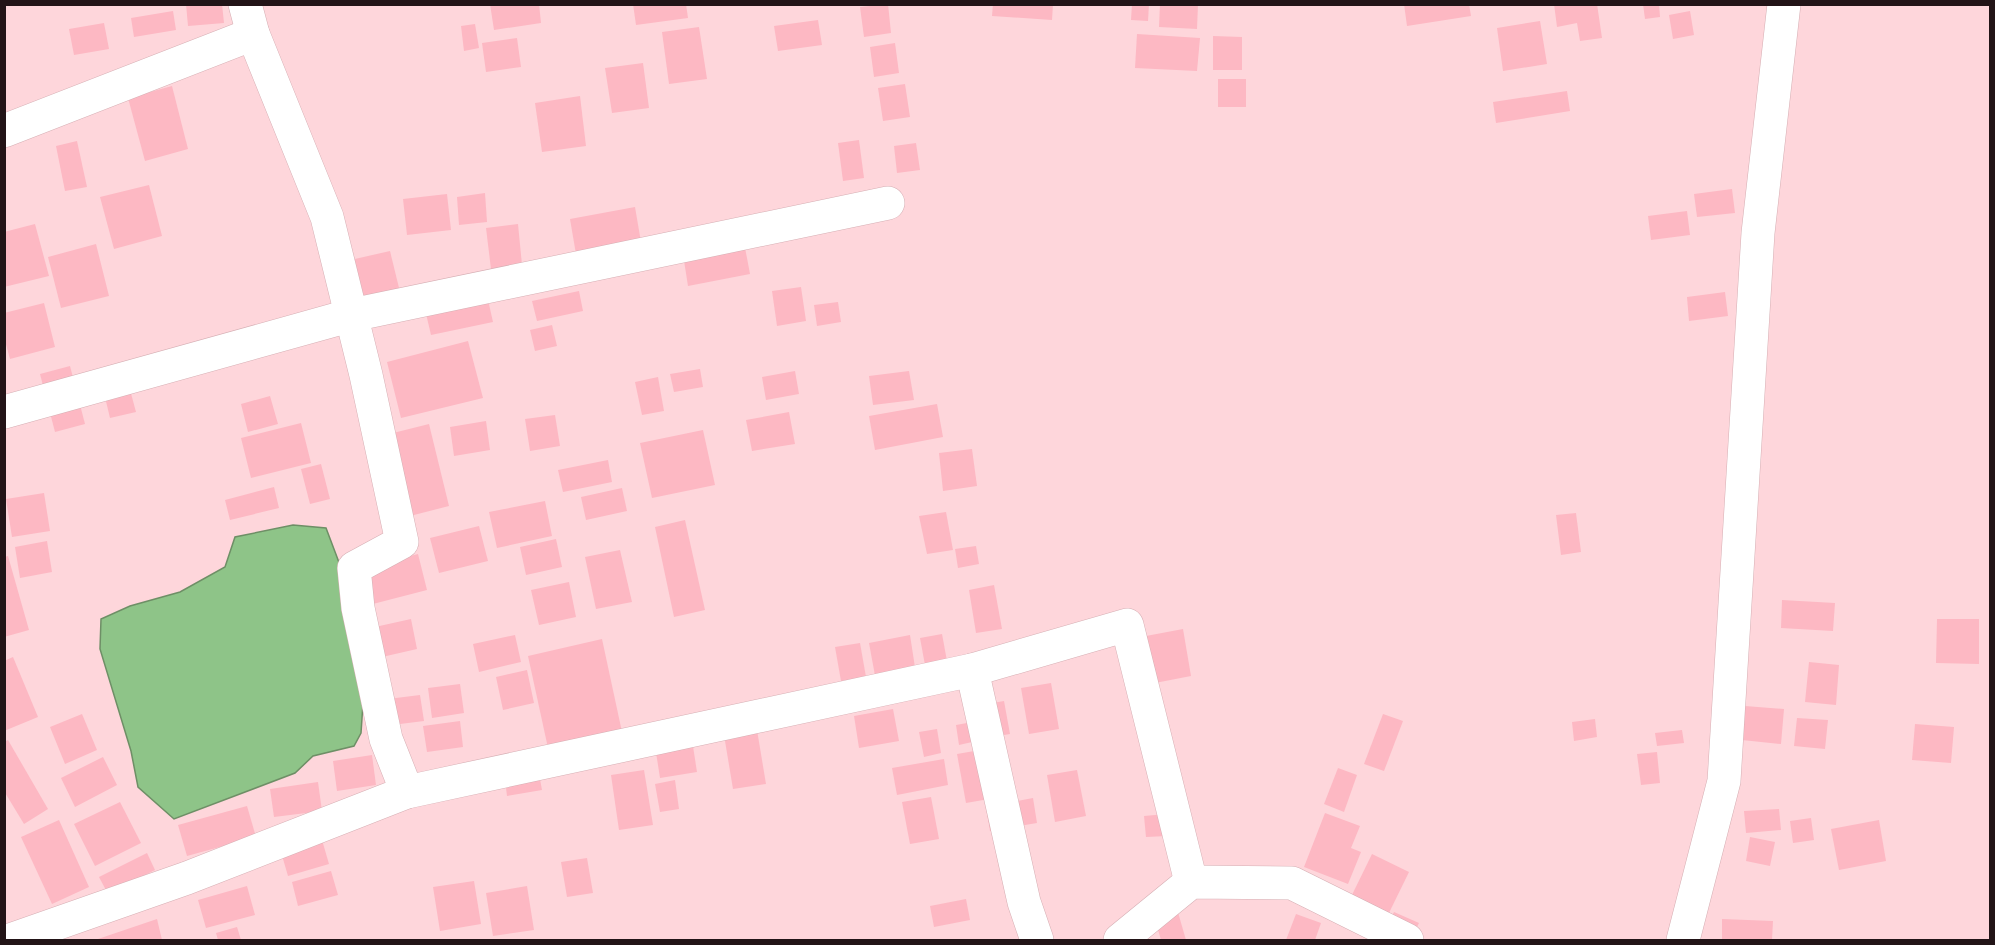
<svg xmlns="http://www.w3.org/2000/svg" width="1995" height="945" viewBox="0 0 1995 945" font-family="Rubik,sans-serif">
<rect width="100%" height="100%" fill="#fed6db"/>
<path fill="#8ec488" stroke="#6e8f66" stroke-width="1.5" d="M293,525L326,528L346,581L363,703L361,733L354,746L313,756L295,773L174,819L138,787L131,751L100,649L101,619L130,606L180,592L225,567L235,537Z"/>
<g fill="#fdb8c3">
<path d="M186,4H222L224,23L188,26Z"/>
<path d="M490,4H539L541,23L494,30Z"/>
<path d="M633,4H686L688,18L636,25Z"/>
<path d="M888,4L891,33L864,37L860,7Z"/>
<path d="M993,4H1053L1052,20L992,16Z"/>
<path d="M1132,4H1149L1148,21L1131,20Z"/>
<path d="M1160,4H1198L1197,29L1159,27Z"/>
<path d="M1404,4H1469L1471,16L1407,26Z"/>
<path d="M1554,4H1597L1602,38L1580,41L1577,23L1557,27Z"/>
<path d="M1643,4H1659L1660,17L1645,19Z"/>
<path d="M173,11L176,30L134,37L131,18Z"/>
<path d="M1690,11L1694,35L1673,39L1669,15Z"/>
<path d="M818,20L822,45L778,51L774,26Z"/>
<path d="M1540,21L1547,64L1503,71L1497,28Z"/>
<path d="M104,23L109,49L74,55L69,29Z"/>
<path d="M475,24L479,48L464,51L461,26Z"/>
<path d="M699,27L707,79L669,84L662,32Z"/>
<path d="M1137,34L1200,38L1197,71L1135,68Z"/>
<path d="M1213,36L1242,37V70H1213Z"/>
<path d="M517,38L521,67L486,72L482,43Z"/>
<path d="M895,43L899,73L874,77L870,47Z"/>
<path d="M643,63L649,108L612,113L605,68Z"/>
<rect x="1218" y="79" width="28" height="28"/>
<path d="M905,84L910,117L883,121L878,88Z"/>
<path d="M172,86L188,149L145,161L128,98Z"/>
<path d="M1567,91L1570,111L1496,123L1493,102Z"/>
<path d="M580,96L586,146L542,152L535,103Z"/>
<path d="M859,140L864,178L843,181L838,143Z"/>
<path d="M77,141L87,187L65,191L56,146Z"/>
<path d="M916,143L920,170L897,173L894,146Z"/>
<path d="M149,185L162,236L114,249L100,197Z"/>
<path d="M1732,189L1735,213L1697,217L1694,194Z"/>
<path d="M485,193L487,222L459,225L457,197Z"/>
<path d="M447,194L451,230L407,235L403,199Z"/>
<path d="M635,207L642,248L577,260L570,219Z"/>
<path d="M1687,211L1690,235L1651,240L1648,216Z"/>
<path d="M35,224L49,276L4,287V232Z"/>
<path d="M518,224L522,265L491,269L486,228Z"/>
<path d="M743,237L750,274L688,286L682,248Z"/>
<path d="M96,244L109,296L61,308L48,257Z"/>
<path d="M390,251L400,292L355,301L346,261Z"/>
<path d="M801,287L806,321L777,326L772,291Z"/>
<path d="M486,291L493,322L431,335L424,305Z"/>
<path d="M579,291L583,311L537,321L532,301Z"/>
<path d="M1725,292L1728,316L1689,321L1687,297Z"/>
<path d="M838,302L841,322L817,326L814,305Z"/>
<path d="M44,303L55,347L10,359L4,337V313Z"/>
<path d="M552,325L557,346L535,351L530,330Z"/>
<path d="M468,341L483,398L401,418L387,362Z"/>
<path d="M70,366L85,424L55,432L40,374Z"/>
<path d="M700,369L703,387L674,392L670,374Z"/>
<path d="M795,371L799,394L766,400L762,377Z"/>
<path d="M909,371L914,400L873,405L869,376Z"/>
<path d="M658,377L664,411L642,415L635,382Z"/>
<path d="M129,386L136,412L110,418L104,393Z"/>
<path d="M270,396L278,424L248,432L241,404Z"/>
<path d="M937,404L943,437L875,450L869,416Z"/>
<path d="M789,412L795,444L752,451L746,420Z"/>
<path d="M555,415L560,446L530,451L525,419Z"/>
<path d="M486,421L490,450L454,456L450,427Z"/>
<path d="M301,423L311,463L251,478L241,438Z"/>
<path d="M429,424L449,506L410,516L389,434Z"/>
<path d="M703,430L715,485L652,498L640,443Z"/>
<path d="M972,449L977,486L943,491L939,453Z"/>
<path d="M608,460L612,482L563,492L558,470Z"/>
<path d="M321,464L330,499L310,504L301,469Z"/>
<path d="M274,487L279,508L230,520L225,500Z"/>
<path d="M622,488L627,511L586,520L581,497Z"/>
<path d="M44,493L50,531L12,537L6,499Z"/>
<path d="M545,501L552,536L497,548L489,512Z"/>
<path d="M946,512L953,550L927,554L919,516Z"/>
<path d="M1576,513L1581,552L1561,555L1556,515Z"/>
<path d="M685,520L705,610L674,617L655,527Z"/>
<path d="M479,526L488,561L439,573L430,538Z"/>
<path d="M556,539L562,567L526,575L520,547Z"/>
<path d="M47,541L52,572L20,578L15,547Z"/>
<path d="M976,546L979,564L958,568L955,549Z"/>
<path d="M620,550L632,602L596,609L585,557Z"/>
<path d="M418,554L427,590L369,605L360,569Z"/>
<path d="M8,556L29,630L4,637V557Z"/>
<path d="M569,582L576,617L539,625L531,590Z"/>
<path d="M994,585L1002,629L976,633L969,590Z"/>
<path d="M1782,600L1835,603L1833,631L1781,628Z"/>
<path d="M411,619L417,649L382,657L375,627Z"/>
<path d="M1937,619H1979V664L1936,663Z"/>
<path d="M1183,629L1191,676L1155,683L1146,636Z"/>
<path d="M942,634L947,661L925,665L920,638Z"/>
<path d="M515,635L521,662L479,672L473,644Z"/>
<path d="M910,635L916,674L876,681L869,643Z"/>
<path d="M602,639L622,732L548,748L528,656Z"/>
<path d="M860,643L866,677L841,681L835,647Z"/>
<path d="M13,657L38,717L4,731V661Z"/>
<path d="M1809,662L1839,665L1836,705L1805,702Z"/>
<path d="M527,670L534,703L503,710L496,677Z"/>
<path d="M1051,683L1059,729L1029,734L1021,688Z"/>
<path d="M460,684L464,713L432,718L428,688Z"/>
<path d="M420,695L424,721L392,725L388,699Z"/>
<path d="M1004,701L1010,734L986,738L981,705Z"/>
<path d="M1745,706L1784,709L1781,744L1742,740Z"/>
<path d="M893,709L899,741L859,748L854,716Z"/>
<path d="M82,714L97,750L65,764L50,727Z"/>
<path d="M1383,714L1403,721L1384,771L1364,764Z"/>
<path d="M1797,718L1828,720L1825,749L1794,746Z"/>
<path d="M1595,719L1597,737L1574,741L1572,722Z"/>
<path d="M460,721L463,747L427,752L423,726Z"/>
<path d="M978,721L981,740L959,745L956,725Z"/>
<path d="M1915,724L1954,727L1951,763L1912,760Z"/>
<path d="M937,729L941,753L924,757L919,732Z"/>
<path d="M757,730L766,784L733,789L724,735Z"/>
<path d="M1682,730L1684,743L1657,746L1655,733Z"/>
<path d="M8,740L48,809L24,824L4,791V742Z"/>
<path d="M692,740L697,772L660,778L655,746Z"/>
<path d="M980,750L989,799L966,803L957,754Z"/>
<path d="M1657,752L1660,783L1641,785L1637,754Z"/>
<path d="M372,755L376,785L337,791L333,761Z"/>
<path d="M103,757L117,785L75,807L61,778Z"/>
<path d="M944,759L948,785L897,795L892,768Z"/>
<path d="M1338,768L1357,775L1344,812L1324,804Z"/>
<path d="M644,770L653,825L619,830L611,775Z"/>
<path d="M1077,770L1086,816L1055,822L1047,775Z"/>
<path d="M539,774L542,790L507,796L505,780Z"/>
<path d="M675,780L679,809L660,812L655,784Z"/>
<path d="M318,782L322,811L274,817L270,789Z"/>
<path d="M931,797L939,839L910,844L902,802Z"/>
<path d="M1033,798L1037,823L990,831L986,807Z"/>
<path d="M120,802L141,843L95,866L74,824Z"/>
<path d="M247,806L256,837L187,856L178,825Z"/>
<path d="M1779,809L1781,830L1746,833L1744,811Z"/>
<path d="M1325,813L1360,826L1351,848L1361,852L1348,884L1304,867Z"/>
<path d="M1166,814L1167,836L1146,837L1144,816Z"/>
<path d="M1811,818L1814,840L1793,843L1790,821Z"/>
<path d="M59,820L89,887L52,904L21,837Z"/>
<path d="M1879,820L1886,861L1839,870L1831,829Z"/>
<path d="M1750,837L1775,842L1770,866L1746,861Z"/>
<path d="M322,840L329,864L288,876L281,852Z"/>
<path d="M147,853L155,870L108,894L99,877Z"/>
<path d="M1372,854L1409,872L1387,917L1350,899Z"/>
<path d="M587,858L593,893L567,897L561,862Z"/>
<path d="M331,871L338,895L298,906L292,882Z"/>
<path d="M474,881L481,924L440,931L433,887Z"/>
<path d="M247,886L255,915L206,928L198,900Z"/>
<path d="M527,886L534,930L493,936L486,893Z"/>
<path d="M966,899L970,920L934,927L930,906Z"/>
<path d="M1177,909L1186,940H1161L1154,916Z"/>
<path d="M1394,912L1419,923L1413,935L1388,924Z"/>
<path d="M1296,914L1321,923L1315,940H1286Z"/>
<path d="M157,919L162,940H95Z"/>
<path d="M1722,919L1773,921L1772,940H1722Z"/>
<path d="M237,927L241,940H218L216,933Z"/>
</g>
<g fill="none" stroke-linecap="round" stroke-linejoin="round">
<g stroke="#d6afb4" stroke-width="34">
<g id="minor">
<path d="M245,4L253,34L327,217L366,375L402,542L354,568L358,608L386,739L407,792"/>
<path d="M4,131L253,34"/>
<path d="M4,412L352,315L888,203"/>
<path d="M972,670L1127,625L1191,882"/>
<path d="M10,940L187,878L407,792L972,670L1024,902L1037,940"/>
<path d="M1120,940L1191,882L1292,883L1407,940"/>
<path d="M1683,940L1724,781L1758,233L1784,4"/>
</g>
</g>
<use href="#minor" stroke="#fff" stroke-width="33"/>
</g>
<rect width="1995" height="945" fill="none" stroke="#221417" stroke-width="12"/>
</svg>
